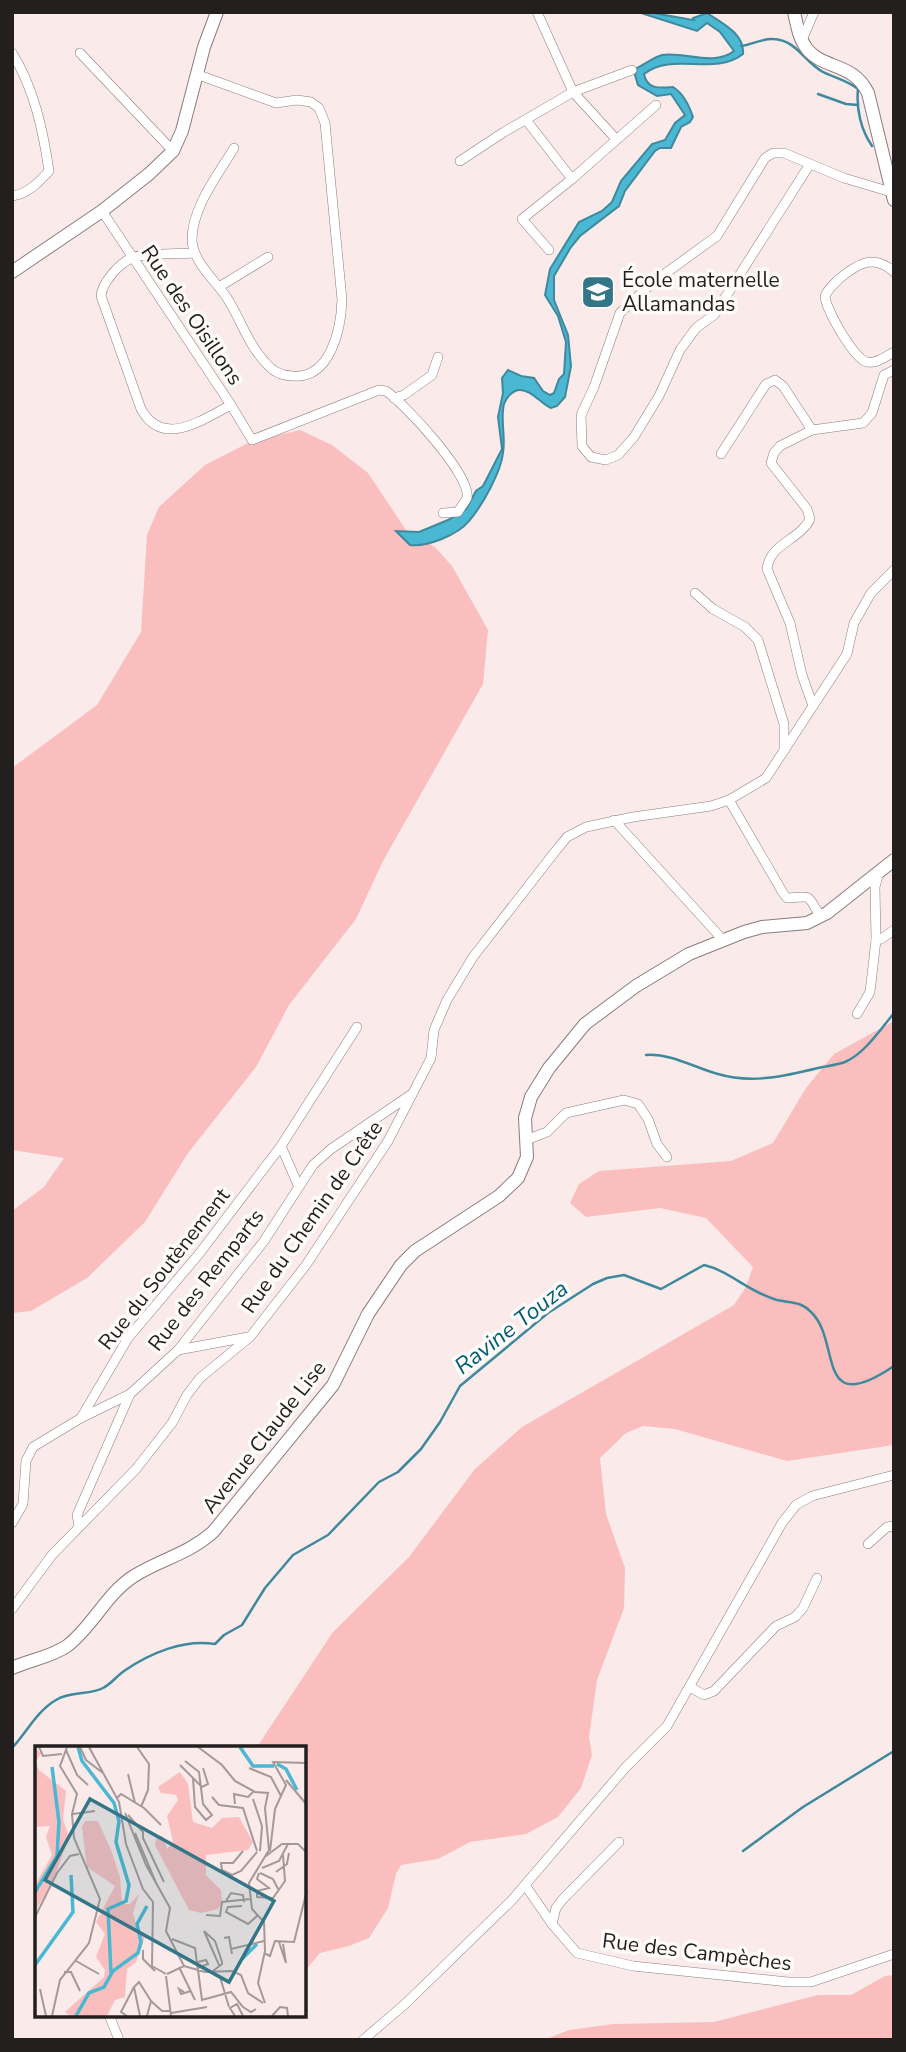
<svg xmlns="http://www.w3.org/2000/svg" width="906" height="2052" viewBox="0 0 906 2052" font-family="'Nunito Sans',sans-serif">
<rect width="100%" height="100%" fill="#faeaea"/>
<g fill="#fabebf">
<path d="M300,430L332,445L368,473L406,530L435,547L452,566L488,630L483,684L383,861L356,919L289,1005L256,1067L188,1153L145,1222L87,1278L31,1311L12,1313V1211L44,1187L64,1158L12,1150V768L97,705L141,632L147,535L159,507L205,465L252,441Z"/>
<path d="M894,1021V1445L787,1461L675,1429L643,1426L626,1433L600,1458L606,1514L625,1568L624,1608L597,1680L589,1737L592,1755L581,1788L558,1817L526,1834L470,1842L438,1859L401,1865L396,1874L388,1908L369,1938L349,1946L320,1953L305,1971L304,1748L257,1747L333,1632L409,1557L475,1469L522,1427L734,1305L746,1287L753,1267L706,1218L660,1208L586,1217L570,1203L579,1184L599,1171L731,1161L773,1143L806,1088L834,1054Z"/>
<path d="M894,1975V2040H544L569,2030L614,2024L714,2022L818,1995H851L885,1976Z"/>
</g>
<path fill="#4ab7d3" stroke="#3f899d" stroke-width="2" d="M638,12C658,12 675,18 694,20L693,18L707,13C722,23 745,34 743,54C714,77 673,51 644,74C647,90 660,88 673,87C683,93 689,105 693,117L690,122L681,127L671,148H660L655,151L625,191L619,206L580,236L571,247L554,276V300L568,335L571,366L565,397L557,406L551,408C541,404 531,389 519,390C512,391 506,398 504,404C500,420 506,437 503,453C501,472 482,506 469,521C458,535 427,547 410,545L396,531L419,532L448,520L466,509L476,491L483,486L502,449L498,417L503,393L502,378L508,370L521,376L534,378L543,391L550,395L554,393L559,379L564,374L566,342L558,316L545,295L550,269L579,222L602,211L612,202L621,181L652,144L665,140L675,123L685,115L671,94L657,96L638,85L635,75L637,68C644,65 654,57 662,55C684,51 713,67 734,51L720,32L707,23L697,31Z"/>
<g fill="none" stroke-linecap="round" stroke-linejoin="round">
<g stroke="#3f899d" stroke-width="2.5">
<path d="M741,46C751,45 763,38 773,39C797,40 804,62 823,72C835,78 847,80 858,89C856,109 861,130 872,146"/>
<path d="M818,94L846,104L858,105"/>
<path d="M646,1055C671,1053 695,1068 718,1074C751,1084 786,1076 818,1068C827,1066 837,1065 845,1062C864,1054 881,1029 894,1013"/>
<path d="M12,1748C26,1733 38,1710 56,1700C70,1691 91,1695 103,1688C111,1684 117,1676 124,1671C150,1653 184,1639 215,1644L224,1635L242,1625L265,1588L293,1555L328,1535L379,1482L398,1472L421,1449L440,1422L460,1386L548,1313L593,1284L607,1278L624,1275L661,1289L704,1265C730,1271 750,1293 777,1300C790,1303 801,1301 811,1312C842,1341 814,1420 894,1366"/>
<path d="M743,1851L803,1807L894,1751"/>
</g>
<g stroke="#8b7d7d" stroke-width="10">
<g id="street">
<path d="M537,12L573,92L616,139"/>
<path d="M802,40L814,12"/>
<path d="M12,53C34,88 43,130 49,171C39,182 28,194 12,196"/>
<path d="M80,53L173,151"/>
<path d="M196,74L276,103L297,100L311,102L319,108L325,123L342,300C341,328 331,379 293,376C282,376 272,371 265,362C248,344 240,318 227,298C215,280 193,262 192,240C192,207 218,175 234,148"/>
<path d="M526,120L572,179"/>
<path d="M460,161L504,132L573,92L632,70"/>
<path d="M810,164L714,315L696,328L680,350L659,396L634,437L618,455L606,460L591,457L582,446L581,415L594,387L620,313L652,283L717,236L765,158L773,153H784L844,178L891,192"/>
<path d="M102,211L231,405L252,440L379,390L386,391C404,403 472,476 467,498C465,502 460,508 458,512L443,513"/>
<path d="M549,250L522,219L572,179L656,105"/>
<path d="M194,253C181,254 141,253 132,258C119,263 102,283 101,296L141,409C163,449 203,419 231,405"/>
<path d="M894,272C874,253 857,264 839,279C833,285 828,289 825,296C826,310 854,359 867,362C877,364 886,356 894,352"/>
<path d="M219,287L268,257"/>
<path d="M394,398L404,395L432,375L438,357"/>
<path d="M721,454L766,384L775,380L783,386L812,430"/>
<path d="M695,593L713,609L745,627L758,640L784,724V751"/>
<path d="M813,706L802,675L790,623L767,569C770,543 800,540 810,519L807,509L771,463L774,453L780,446L812,430L863,423L872,413L884,375L894,370"/>
<path d="M729,800L783,893L787,898C812,897 806,892 820,916"/>
<path d="M614,820L723,940"/>
<path d="M879,872L875,887L876,940L881,939L894,930"/>
<path d="M857,1014L870,992L876,940"/>
<path d="M526,1140L547,1132L566,1113L624,1100L638,1104L648,1119L657,1144L667,1157"/>
<path d="M281,1146L298,1185"/>
<path d="M178,1350L248,1337"/>
<path d="M81,1418L128,1338L199,1254L281,1146L357,1027"/>
<path d="M12,1523L23,1504L26,1461L33,1447L81,1418L130,1394"/>
<path d="M79,1526L77,1515L130,1394L178,1350L264,1241L313,1165L331,1149L412,1094"/>
<path d="M868,1544L887,1527L894,1526"/>
<path d="M12,1609L52,1555L136,1469L172,1423L187,1395L200,1378L250,1337L306,1265L388,1141L431,1058L434,1030L447,1000L473,957L554,853L567,837L586,827L633,817L711,806L729,800L766,778L847,654L854,623L871,593L894,570"/>
<path d="M690,1687L704,1695L714,1691L776,1626L795,1617L803,1608L817,1578"/>
<path d="M525,1885L552,1924L577,1953L633,1966L788,1982H811L894,1954"/>
<path d="M552,1924L556,1908L563,1899L619,1842"/>
<path d="M109,2015L119,2040"/>
<path d="M363,2040L405,2004L512,1900L626,1767L667,1726L782,1523L796,1505L812,1496L894,1475"/>
</g>
</g>
<g stroke="#8b7d7d" stroke-width="14">
<g id="secondary">
<path d="M794,12C797,25 799,39 807,49C824,70 853,62 868,93L894,200"/>
<path d="M12,272L102,211L149,174L173,151L182,131L204,47L217,12"/>
<path d="M12,1668C30,1660 51,1657 67,1646C93,1626 106,1594 134,1576C161,1559 187,1555 213,1532L333,1385L368,1314L401,1265L415,1251L499,1196L518,1178L527,1157L525,1118L531,1097L549,1068L585,1024L636,986L689,954L744,932L762,927L807,923L827,913L894,860"/>
</g>
</g>
<use href="#street" stroke="#fff" stroke-width="9"/>
<use href="#secondary" stroke="#fff" stroke-width="12"/>
</g>
<defs>
<g id="school-square" transform="scale(1.75)"><rect x="-9" y="-9" width="18" height="18" rx="4" fill="#337687" stroke="#fefbfb"/><path d="M0-5L7-2L0 1L-7-2ZM-4 1L0 2.5L4 1V4Q0 6-4 4Z" fill="#fff"/></g>
</defs>
<g fill-rule="evenodd">
<use href="#school-square" x="598" y="292"/>
</g>
<g text-anchor="middle" stroke-width="7" stroke-linejoin="round" paint-order="stroke">
<g font-size="21" fill="#241f1f" stroke="#fefbfb" text-anchor="start">
<text x="622" y="287">École maternelle<tspan x="622" dy="24">Allamandas</tspan></text>
</g>
<g font-size="21" fill="#241f1f" stroke="#fefbfb">
<text transform="translate(192 315) rotate(56)" y="7">Rue des Oisillons</text>
<text transform="translate(312 1217) rotate(-55)" y="7">Rue du Chemin de Crête</text>
<text transform="translate(164 1269) rotate(-52)" y="7">Rue du Soutènement</text>
<text transform="translate(206 1280) rotate(-52)" y="7">Rue des Remparts</text>
<text transform="translate(264 1437) rotate(-52)" y="7">Avenue Claude Lise</text>
<text transform="translate(697 1952) rotate(7)" y="7">Rue des Campèches</text>
</g>
<g font-size="23" font-style="italic" fill="#005f73" stroke="#fefbfb">
<text transform="translate(511 1327) rotate(-38)" y="8">Ravine Touza</text>
</g>
</g>
<g transform="translate(35 1746)">
<rect width="271" height="271" fill="#faeaea"/>
<path d="M0,1L6,8L0,16L4,24L31,45L28,73L34,91L17,138L0,165V139L17,109L11,91L15,80L0,81ZM145,26L153,38L158,76L177,82L187,72L204,71L218,96L213,104L171,109V129L186,144L187,156L183,163L166,167L154,164L120,99L122,90H128L132,103L138,96L132,70L143,54L141,49L126,47L123,41ZM50,75H63L76,104L85,131L87,158H95L104,148L98,167L103,186L110,191L101,216L92,223L90,251L80,254L72,270H35L30,266L69,231L70,224L61,211L70,188L61,176L80,140L52,121L47,81Z" fill="#fabebf"/>
<path fill="none" stroke="#4ab7d3" stroke-width="3.5" d="M43,1L47,15L79,57L84,75L81,96L94,139L91,155L73,163L76,227M205,1L218,20H239M242,18L251,23L262,44M0,146L22,110L24,76L17,21M207,213L222,198M0,219L38,166L36,129M41,270L54,247L69,241L78,225L103,207L106,196L102,178L112,160"/>
<path fill="none" stroke="#a49999" stroke-width="2" d="M4,1L8,10L27,8M45,1L51,14L68,27M54,1L84,56L91,98L108,143L118,156L117,220L131,228M102,1L114,18L113,44L106,61M163,1L187,19L200,35L220,46L233,47L230,62L234,104L214,137L217,163L229,176L230,205L223,237L230,257M31,4L42,29L53,39M150,15L164,26L168,58L177,69L171,74L160,61L158,32M145,19L167,41L173,38L168,22M214,22L236,31L246,50M93,28L100,57M251,34L272,59M177,51L184,59L208,62L222,105M82,52L86,48L109,62L126,79M218,53L227,80L225,105M200,58L199,48L213,51L218,46M90,67L111,119L135,162L131,185L149,220M38,68L60,65M93,69L108,86V93M100,87L121,137M108,92L129,136M208,105L198,117H186L187,124L197,129L206,125L222,106M235,105L240,63L251,39L238,16L272,17M231,110L247,98H263L272,107M227,122L244,115L253,98M241,126L252,118L254,107M224,127L222,133L234,142L222,145V151L238,152L250,135L248,109M225,127L238,133L243,143M191,155L196,147L208,149L209,156M207,160L193,161L191,166L213,178L223,169M171,169L185,170L187,156L215,153M0,171L22,127L35,110L44,108M189,192L194,191L197,208M137,193L160,202L167,254L196,246L208,261L216,266L221,263M244,196L251,217L248,198M196,203L229,195M108,204V213L120,225M229,207L235,210L240,195L259,196L272,144M41,215L64,228M144,221L160,254M163,222L173,218L171,214L163,216M178,225L187,218V216L180,195L169,185L184,219M29,226H36L45,245M132,228L149,220L170,226L197,225L206,229L213,247L228,257M131,230L136,270M185,231L194,261M5,243L11,270M149,246L144,243L146,248L156,245M116,255L127,265H135M136,267L172,261M17,270L25,234L54,197L65,153L39,92L37,68L42,48L25,20L32,1M92,270L86,266L99,241M105,270L99,241L104,236L116,255L112,270M200,270L195,262L202,258L208,270M237,270L245,261L252,262L253,270"/>
<path fill="#337687" fill-opacity="0.15" stroke="#337687" stroke-width="3.5" d="M55,53L239,155L194,236L10,134Z"/>
<rect width="271" height="271" fill="none" stroke="#241f1f" stroke-width="3.5"/>
</g>
<rect width="906" height="2052" fill="none" stroke="#241f1f" stroke-width="28"/>
</svg>
